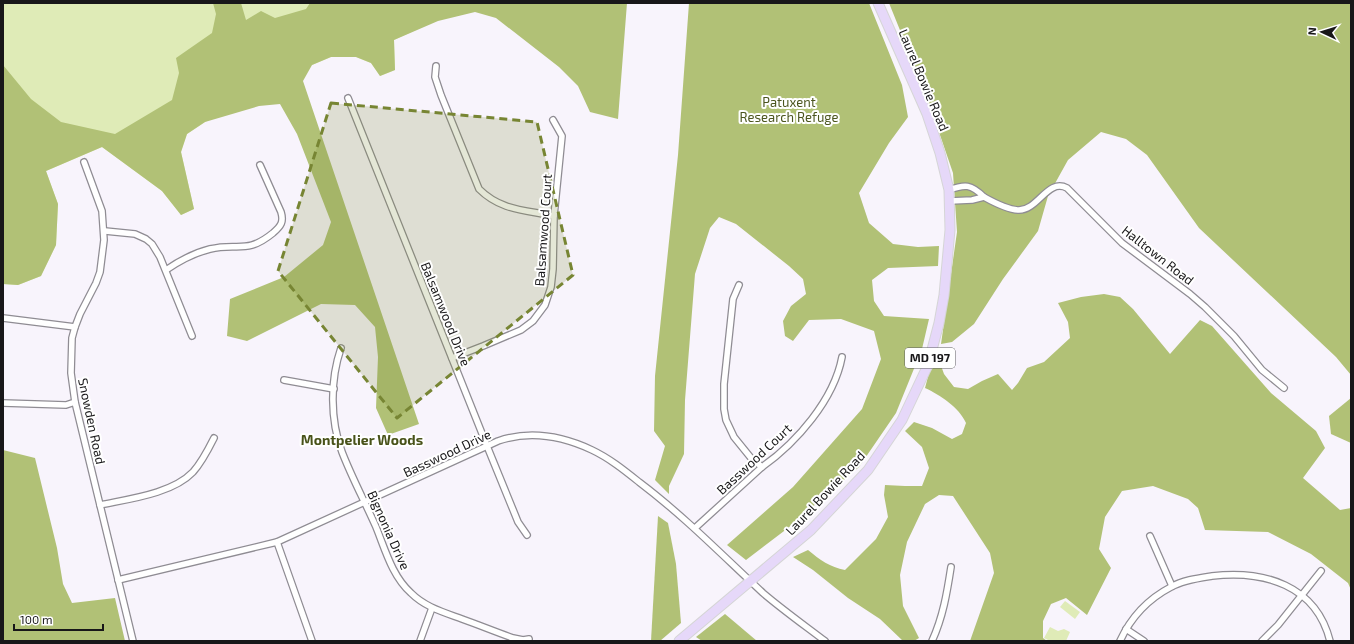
<svg xmlns="http://www.w3.org/2000/svg" width="1354" height="644" viewBox="0 0 1354 644" font-family="'Exo 2',sans-serif">
<rect width="100%" height="100%" fill="#f8f4fc"/>
<g fill="#dfebb7">
<path d="M3,3H474L394,40L395,70L380,76L371,63L356,57H331L312,65L205,122L187,134L181,152L194,209L181,215L162,191L102,147L46,171L58,204L56,245L41,276L18,285L3,284Z"/>
<path d="M1065,601L1080,612L1075,619L1060,607Z"/>
<path d="M1050,627L1058,631L1064,629L1070,632L1066,641H1050L1044,638Z"/>
</g>
<g fill="#b1c176">
<path d="M213,3H241L246,20L261,11L275,18L306,9L310,3H627L618,119L590,112L578,86L559,67L496,18L475,12L438,21L394,40L395,70L380,76L371,63L356,57H331L312,65L303,81L419,424L388,435L376,408L378,357L375,327L355,305L321,304L247,341L227,336L230,299L284,277L323,245L331,222L297,134L280,104L259,106L205,122L187,134L181,152L194,209L181,215L162,191L102,147L46,171L58,204L56,245L41,276L18,285L3,284V65L31,99L61,122L115,134L172,100L179,73L176,58L212,33L216,14Z"/>
<path d="M689,3H869L902,85L908,117L889,143L859,193L869,223L893,244L918,247L939,246L938,266L888,268L872,280L874,301L884,316L929,319L922,349L896,413L859,467L788,528L746,560L727,545L793,487L862,409L881,359L874,331L841,319L809,320L793,341L785,336L783,321L791,306L806,294L803,279L789,266L736,224L719,217L710,228L695,274L685,400L684,454L669,486V494L655,480L665,446L654,431L655,376L678,155Z"/>
<path d="M889,3H1351V375L1336,357L1199,228L1147,155L1126,139L1101,132L1068,160L1048,196L1038,231L1003,279L974,324L952,342L941,344L957,232L953,173L927,97Z"/>
<path d="M1104,294L1120,297L1133,309L1170,354L1200,320L1212,326L1271,393L1316,431L1325,448L1303,478L1340,510L1351,508V590L1348,583L1311,554L1268,532L1205,530L1198,508L1188,499L1153,486L1122,491L1105,517L1099,549L1111,568L1087,615L1066,598L1051,604L1043,621V638L1047,641H970L994,573L990,553L953,496L939,495L925,504L907,542L900,575L903,606L919,638L914,641H903L880,619L848,598L813,570L793,557L808,550C820,560 830,567 845,570L876,539L888,517L884,495L885,485L905,486H922L929,468L922,447L905,431L914,422L932,428L952,439L962,434L966,423C959,407 940,395 925,388L929,373L939,360L944,374L954,387L968,389L982,381L998,374L1012,390L1018,383L1027,368L1044,362L1070,338L1068,322L1058,303L1081,297Z"/>
<path d="M1351,398V443L1331,434L1329,416Z"/>
<path d="M3,450L35,458L57,548L63,584L72,603L115,598L125,641H3Z"/>
<path d="M658,516L668,523L676,564L681,623L660,641H651Z"/>
<path d="M725,614L757,641H702L696,637Z"/>
</g>
<g fill="none" stroke-linecap="round" stroke-linejoin="round">
<g stroke="#8f8c93" stroke-width="8">
<g id="minor">
<path d="M436,66L435,77L441,95L479,189C501,211 526,210 554,216"/>
<path d="M348,98L487,446L518,522L527,535"/>
<path d="M84,162L102,211L104,240L100,272L96,283L80,314L75,327L72,338L71,373L75,402L133,641"/>
<path d="M949,190C965,184 971,184 984,197L972,200L950,201"/>
<path d="M984,197C993,202 1009,210 1019,210C1038,210 1048,178 1067,188L1122,243L1190,294L1205,307L1234,336L1262,370L1284,388"/>
<path d="M105,231L135,234L146,239L152,244L160,257L192,336"/>
<path d="M166,270C179,261 194,253 210,249C238,242 246,255 273,233C281,226 284,222 281,212L260,165"/>
<path d="M739,285L733,299L724,384V409L726,420L734,437L751,458L762,467"/>
<path d="M3,318L75,327"/>
<path d="M341,348C330,380 330,420 342,452C352,478 365,502 376,527C385,549 392,576 411,593C425,607 443,612 462,619C479,625 496,632 513,638L523,640L529,639"/>
<path d="M452,358L483,346L521,330L533,321L545,305L551,287L553,269L554,216L562,136L553,120"/>
<path d="M284,380L334,389"/>
<path d="M3,403L66,405L75,402"/>
<path d="M100,505C128,499 172,494 193,472C202,462 208,450 214,438"/>
<path d="M695,528L762,467C796,443 834,400 842,357"/>
<path d="M1150,536L1172,586"/>
<path d="M277,542L312,641"/>
<path d="M118,580L277,542L498,441C530,430 562,436 592,450C609,458 624,470 639,482C684,516 722,555 763,593C783,610 804,625 825,641"/>
<path d="M1126,629L1144,641"/>
<path d="M420,641L432,608"/>
<path d="M932,641C943,617 947,593 951,567"/>
<path d="M1120,641C1131,617 1148,599 1171,587C1183,580 1199,578 1212,576C1264,570 1316,585 1330,641"/>
<path d="M1262,641L1278,625L1321,571"/>
</g>
</g>
<g stroke="#d5d5d6" stroke-width="11">
<path id="primary" d="M679,641L811,530L868,470L902,420L928,365L939,323L944,295L950,230L949,190L940,153L927,114L878,3"/>
</g>
<use href="#minor" stroke="#fff" stroke-width="5.5"/>
<use href="#primary" stroke="#e6d8f9" stroke-width="9"/>
</g>
<path fill="#778533" fill-opacity="0.2" stroke="#778533" stroke-width="3" stroke-dasharray="8 5" stroke-linejoin="round" d="M331,103L537,122L573,275L397,418L278,271Z"/>
<g text-anchor="middle" stroke-width="4" stroke-linejoin="round" paint-order="stroke">
<rect fill="#fff" stroke="#5d5d5e" stroke-width="1" x="905" y="348" width="50" height="20" rx="3"/>
<g font-size="12" font-weight="bold" fill="#181719">
<text x="930" y="362">MD 197</text>
</g>
<g font-size="13" fill="#181719" stroke="#fff">
<text transform="translate(924 80) rotate(67)" y="5">Laurel Bowie Road</text>
<text transform="translate(543 230) rotate(-86)" y="5">Balsamwood Court</text>
<text transform="translate(1158 255) rotate(38)" y="5">Halltown Road</text>
<text transform="translate(446 314) rotate(68)" y="5">Balsamwood Drive</text>
<text transform="translate(92 421) rotate(78)" y="5">Snowden Road</text>
<text transform="translate(447 453) rotate(-25)" y="5">Basswood Drive</text>
<text transform="translate(754 459) rotate(-43)" y="5">Basswood Court</text>
<text transform="translate(825 493) rotate(-47)" y="5">Laurel Bowie Road</text>
<text transform="translate(389 530) rotate(66)" y="5">Bignonia Drive</text>
</g>
<g font-size="13" fill="#4b551e" stroke="#fff">
<text x="789" y="107">Patuxent<tspan x="789" dy="15">Research Refuge</tspan></text>
</g>
<g font-size="14" font-weight="bold" fill="#485219" stroke="#fff">
<text x="362" y="445">Montpelier Woods</text>
</g>
</g>
<rect width="1354" height="644" fill="none" stroke="#181719" stroke-width="8"/>
<g transform="translate(1322 32) rotate(274)" stroke="#ffffff" stroke-width="3" paint-order="stroke">
<path d="M0-3L7 15L0 10L-7 15Z" fill="#181719"/>
<text y="-6" font-size="11" font-weight="bold" text-anchor="middle" fill="#181719">N</text>
</g>
<path d="M14 624v6h89v-6" fill="none" stroke="#181719" stroke-width="2"/>
<text x="20" y="624" font-size="12" fill="#181719" stroke="#ffffff" stroke-width="3" paint-order="stroke">100 m</text>
</svg>
